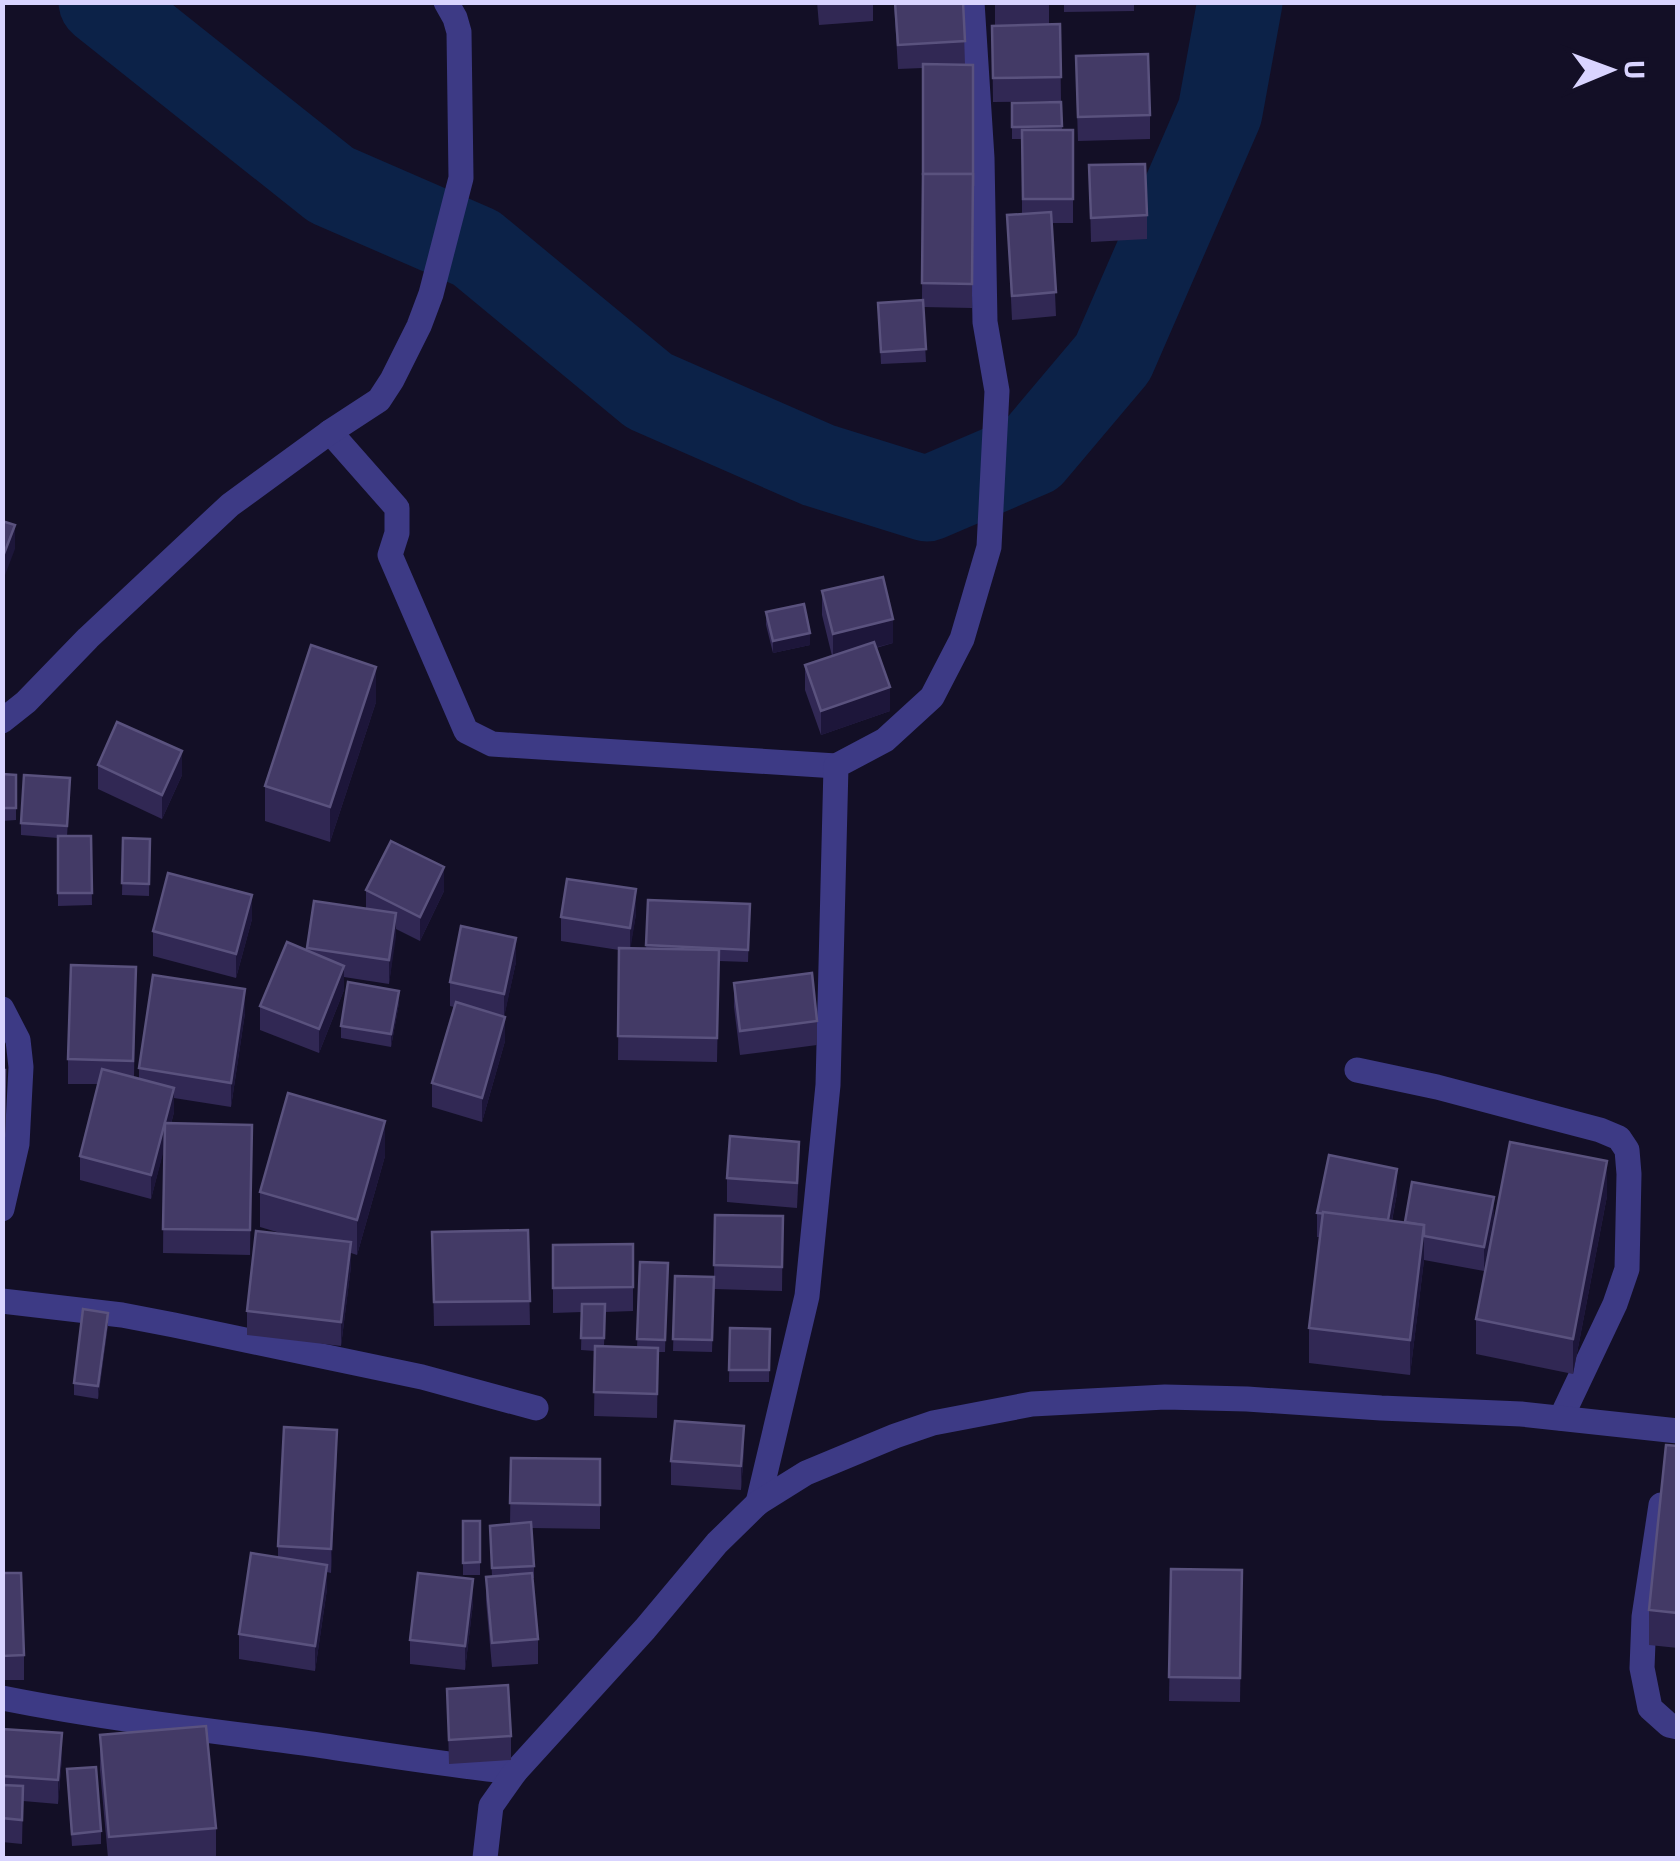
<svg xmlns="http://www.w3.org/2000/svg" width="1680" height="1861" viewBox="0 0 1680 1861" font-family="'Exo 2',sans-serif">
<rect width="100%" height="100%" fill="#130f26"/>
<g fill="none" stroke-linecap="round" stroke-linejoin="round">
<path stroke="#0c2248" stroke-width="85" d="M101,2L331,185L476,248L649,391L818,465L927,499L1032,454L1113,358L1220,112L1240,2"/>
<g stroke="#3d3a85" stroke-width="25">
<path d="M330,432L397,508V533L390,555L466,731L492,744L836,766"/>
<path d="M2,721L26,702L88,638L230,505L330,432L379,400L392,380L419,326L431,294L461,178L459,32L455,18L446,2"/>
<path d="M2,1009L18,1040L21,1067L17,1144L2,1209"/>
<path d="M1357,1070L1437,1087L1600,1130L1619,1138L1627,1150L1629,1174L1627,1269L1615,1304L1561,1418"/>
<path d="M2,1301L122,1315L174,1325L422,1377L536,1408"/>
<path d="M758,1503L807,1296L828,1085L836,766L885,740L932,697L962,639L989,547L997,391L985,322L982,158L972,2"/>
<path d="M1661,1505L1644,1617L1642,1668L1650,1708L1669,1725L1678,1727"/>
<path d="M2,1698C102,1718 203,1730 304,1743C374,1753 444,1765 515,1772"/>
<path d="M485,1858L491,1806L515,1772L645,1629L717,1543L758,1503L806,1473L895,1436L933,1423L1032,1404L1165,1397L1247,1399L1381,1408L1521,1414L1678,1431"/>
</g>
</g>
<g fill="#312854">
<path d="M817,2H873V21L819,25Z"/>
<path d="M894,2H963L965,65H973L972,308L923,307L926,362L881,364L878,303L922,300L923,68L898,69Z"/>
<path d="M995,2H1049V25L1060,24L1061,101L993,102L992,26L995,25Z"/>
<path d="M1064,2H1134V11L1064,12Z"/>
<path d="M1076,80L1150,115V139L1078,141Z"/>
<path d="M1061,102L1062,130H1073V223H1052L1056,316L1012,320L1007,215L1022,214V139H1012V103Z"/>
<path d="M1089,165L1147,215V239L1091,242Z"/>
<path d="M822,591L893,643L876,648L890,711L821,735L805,690V665L832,656L822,615Z"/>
<path d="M766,612L810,645L773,653L766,625Z"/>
<path d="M376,702L330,842L265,821V786Z"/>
<path d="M98,765L182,775L162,819L98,789Z"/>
<path d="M2,774L16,775V820L2,821Z"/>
<path d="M70,791L67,836H91L92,905L58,906V838L21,835V823Z"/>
<path d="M123,838L150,839L149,896L122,895Z"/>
<path d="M366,890L444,891L420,941L396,929L389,984L344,977V990L319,1053L260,1030V1006L307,950L314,901L366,909Z"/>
<path d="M648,900L750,904L748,962L719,961L717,1062L618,1060L619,950L561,941V917L636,914L630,948L646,949Z"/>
<path d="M252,919L236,978L153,956V931Z"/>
<path d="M516,962L504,1016L505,1041L482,1122L432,1107V1083L454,1007L450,1006V982Z"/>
<path d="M136,967L134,1078L139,1079V1068L245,1013L231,1107L174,1098V1112L171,1124L252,1125L250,1255L163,1253L164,1148L151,1199L80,1180V1156L98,1084H68V1059Z"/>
<path d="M734,983L817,1021V1045L740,1055L734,1007Z"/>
<path d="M399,1003L391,1047L341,1038V1026Z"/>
<path d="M2,1070H5L4,1160H2Z"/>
<path d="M385,1156L357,1255L351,1253V1266L341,1346L247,1335V1311L287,1235L260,1227V1192Z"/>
<path d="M799,1166L797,1208L727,1202V1178Z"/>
<path d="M1397,1193L1392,1221L1405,1222L1494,1221L1484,1271L1424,1260L1410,1375L1309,1363V1328L1320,1237H1317V1213Z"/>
<path d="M1607,1196L1573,1374L1476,1354V1319Z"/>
<path d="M715,1215L783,1216L782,1291L714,1289L712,1352L673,1351L675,1276L714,1277Z"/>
<path d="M528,1230L530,1325L434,1326L432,1232Z"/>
<path d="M633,1244V1311L605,1312L604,1347L637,1348L640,1262L668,1263L665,1352H658L657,1418L594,1416L595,1351L581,1350L582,1312L553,1313V1245Z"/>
<path d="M108,1325L98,1399L74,1395V1383Z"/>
<path d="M730,1328L770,1329L769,1382H729Z"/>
<path d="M1678,1446V1648L1649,1645V1610Z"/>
<path d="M744,1450L741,1490L671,1485V1461Z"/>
<path d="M337,1454L331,1573L327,1572V1589L315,1671L239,1659V1634L278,1557V1546Z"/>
<path d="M511,1458L600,1459V1529L531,1528L534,1566V1578H532L538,1639V1664L492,1667L486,1601V1577H492L490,1526L510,1524Z"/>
<rect x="463" y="1521" width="17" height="54"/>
<path d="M1171,1569L1242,1570L1240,1702L1169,1701Z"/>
<path d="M2,1573L24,1655V1680H2Z"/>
<path d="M473,1603L465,1670L410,1664V1640Z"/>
<path d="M447,1689L511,1736V1760L449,1764Z"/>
<path d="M2,1729L62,1757L58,1804L23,1801L22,1844L2,1842Z"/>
<path d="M100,1735L216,1828V1858H108L100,1770Z"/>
<path d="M67,1769L101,1831V1844L72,1846Z"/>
</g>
<g fill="#1d163a">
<path d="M15,525V549L2,583V559Z"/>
<path d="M893,619V643L833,658V634Z"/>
<path d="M810,633V645L773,653V641Z"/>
<path d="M376,667V702L330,842V807Z"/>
<path d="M890,687V711L821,735V711Z"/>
<path d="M182,751V775L162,819V795Z"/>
<path d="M444,867V891L420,941V917Z"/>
<path d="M636,889V914L630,952V928Z"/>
<path d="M252,895V919L236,978V954Z"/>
<path d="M396,913V937L389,984V960Z"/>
<path d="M516,938V962L504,1018V994Z"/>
<path d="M344,966V990L319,1053V1029Z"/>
<path d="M245,989V1013L231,1107V1083Z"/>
<path d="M399,991V1003L391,1047V1034Z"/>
<path d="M505,1017V1041L482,1122V1098Z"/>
<path d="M174,1088V1112L151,1199V1175Z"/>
<path d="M385,1121V1156L357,1255V1220Z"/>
<path d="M1607,1161V1196L1573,1374V1339Z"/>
<path d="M1397,1169V1193L1386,1251V1227Z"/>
<path d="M1494,1197V1221L1484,1271V1247Z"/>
<path d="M1424,1225V1260L1410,1375V1340Z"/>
<path d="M351,1242V1266L341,1346V1322Z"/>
<path d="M108,1313V1325L98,1399V1386Z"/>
<path d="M744,1426V1450L741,1490V1466Z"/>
<path d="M337,1430V1454L331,1573V1549Z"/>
<path d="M327,1565V1589L315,1671V1646Z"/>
<path d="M473,1579V1603L465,1670V1646Z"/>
<path d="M62,1733V1757L58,1804V1780Z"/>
</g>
<g fill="#433a66" stroke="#5a527e" stroke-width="2.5">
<path d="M895,2H963L965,41L898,45Z"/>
<path d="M1060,24L1061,77L993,78L992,26Z"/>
<path d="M1148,54L1150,115L1078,117L1076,56Z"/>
<path d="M923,64L973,65V186V174H923Z"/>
<path d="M1061,102L1062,126L1012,127V103Z"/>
<path d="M1022,130H1073V199H1023Z"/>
<path d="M1145,164L1147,215L1091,218L1089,165Z"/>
<path d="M923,174H973L972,284L922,283Z"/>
<path d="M1051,212L1056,292L1012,296L1007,215Z"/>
<path d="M923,300L926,349L881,352L878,303Z"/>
<path d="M2,521L15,525L2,559Z"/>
<path d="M883,577L893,619L833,634L822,591Z"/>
<path d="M804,604L810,633L773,641L766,612Z"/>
<path d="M874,642L890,687L821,711L805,665Z"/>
<path d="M311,645L376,667L330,807L265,786Z"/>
<path d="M117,722L182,751L162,795L98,765Z"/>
<path d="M2,774L16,775V808H2Z"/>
<path d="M24,775L70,778L67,826L21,823Z"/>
<path d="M58,836H91L92,893H58Z"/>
<path d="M123,838L150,839L149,884L122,883Z"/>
<path d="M391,841L444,867L420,917L366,890Z"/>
<path d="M168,873L252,895L236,954L153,931Z"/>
<path d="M567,879L636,889L630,928L561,917Z"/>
<path d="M648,900L750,904L748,950L646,945Z"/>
<path d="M314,901L396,913L389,960L307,948Z"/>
<path d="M461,926L516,938L504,994L450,982Z"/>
<path d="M287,942L344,966L319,1029L260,1006Z"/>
<path d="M619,948L719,950L717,1038L618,1036Z"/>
<path d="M71,965L136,967L133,1061L68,1059Z"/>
<path d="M812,973L817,1021L740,1031L734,983Z"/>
<path d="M153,975L245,989L231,1083L139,1068Z"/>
<path d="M348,982L399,991L391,1034L341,1026Z"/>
<path d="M456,1002L505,1017L482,1098L432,1083Z"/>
<path d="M102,1069L174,1088L151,1175L80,1156Z"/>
<path d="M2,1070H5L4,1136H2Z"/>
<path d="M288,1093L385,1121L357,1220L260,1192Z"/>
<path d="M165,1123L252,1125L250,1230L163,1229Z"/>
<path d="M730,1136L799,1142L797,1183L727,1178Z"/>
<path d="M1510,1142L1607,1161L1573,1339L1476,1319Z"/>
<path d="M1329,1155L1397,1169L1388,1220L1317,1213Z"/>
<path d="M1412,1182L1494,1197L1484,1247L1424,1236V1225L1405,1222Z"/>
<path d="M1323,1212L1424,1225L1410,1340L1309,1328Z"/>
<path d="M715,1215L783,1216L782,1267L714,1265Z"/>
<path d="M528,1230L530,1301L434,1302L432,1232Z"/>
<path d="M256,1231L351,1242L341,1322L247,1311Z"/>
<path d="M633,1244V1287L553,1288V1245Z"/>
<path d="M640,1262L668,1263L665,1340L637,1339Z"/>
<path d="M675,1276L714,1277L712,1340L673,1339Z"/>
<path d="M582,1304H605L604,1338H581Z"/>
<path d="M83,1309L108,1313L98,1386L74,1383Z"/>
<path d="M730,1328L770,1329L769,1370H729Z"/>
<path d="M595,1346L658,1348L657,1394L594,1392Z"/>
<path d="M675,1421L744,1426L741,1466L671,1461Z"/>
<path d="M284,1427L337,1430L331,1549L278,1546Z"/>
<path d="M1666,1445L1678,1446V1613L1649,1610Z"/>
<path d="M511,1458L600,1459V1505L510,1503Z"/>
<path d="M463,1521H480V1562L463,1563Z"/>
<path d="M531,1522L534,1566L492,1568L490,1526Z"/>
<path d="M251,1553L327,1565L315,1646L239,1634Z"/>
<path d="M1171,1569L1242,1570L1240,1678L1169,1677Z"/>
<path d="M2,1573H21L24,1655L2,1656Z"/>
<path d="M418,1573L473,1579L465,1646L410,1640Z"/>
<path d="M532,1573L538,1639L492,1643L486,1577Z"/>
<path d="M508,1685L511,1736L449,1740L447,1689Z"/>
<path d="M206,1726L216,1828L109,1837L100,1735Z"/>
<path d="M2,1729L62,1733L58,1780L2,1776Z"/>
<path d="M96,1767L101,1831L72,1834L67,1769Z"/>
<path d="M2,1785L23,1786L22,1820L2,1818Z"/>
</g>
<rect width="1680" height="1861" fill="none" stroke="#d9d4ff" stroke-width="10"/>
<g transform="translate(1610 70) rotate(89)" stroke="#130f26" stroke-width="8" paint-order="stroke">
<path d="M0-8L18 38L0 25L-18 38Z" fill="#d9d4ff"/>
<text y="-15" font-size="28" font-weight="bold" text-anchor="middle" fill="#d9d4ff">U</text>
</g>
</svg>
